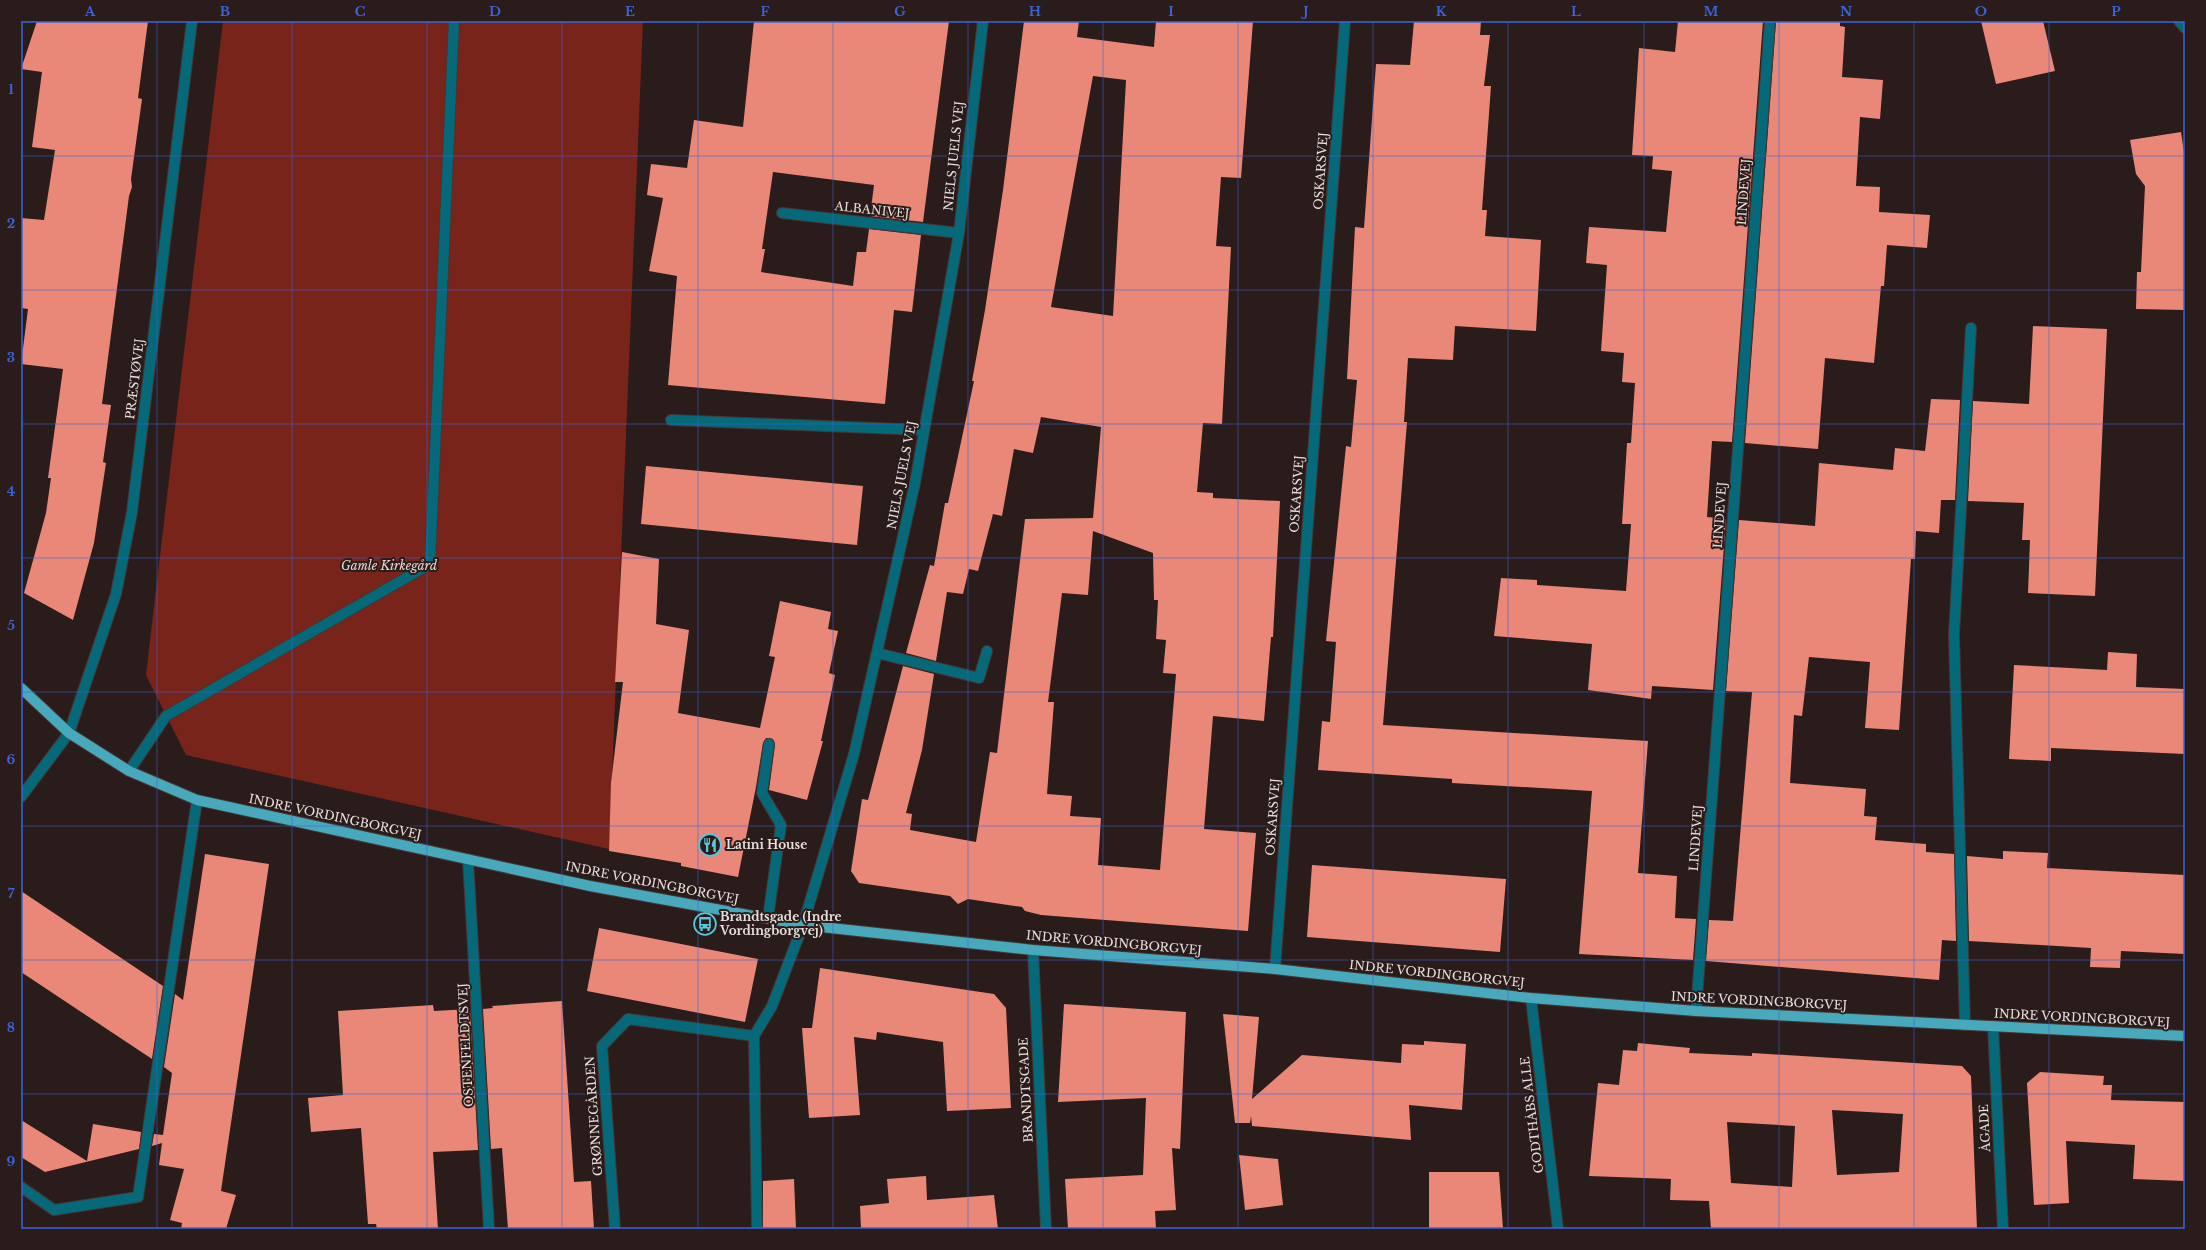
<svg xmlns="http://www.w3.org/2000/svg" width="2206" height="1250" viewBox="0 0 2206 1250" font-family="'Libre Baskerville',serif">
<rect width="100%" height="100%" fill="#2a1c1a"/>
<path fill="#79241b" d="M223,21H643L609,849L186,755L146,675Z"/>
<g fill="#e98778" fill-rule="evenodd">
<path d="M37,21H148L138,98L142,99L131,179L132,187L129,196L102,404L111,405L103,462L106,463L94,543L73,620L24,593L46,513L51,478H48L63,369L21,364L28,309L21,308V218L44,220L55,150L32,147L42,72L21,69Z"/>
<path d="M754,21H949L923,222L870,216L874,185L773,172L762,249H765L761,272L853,286L857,252H866L869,229L921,235L912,312L894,310L885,404L668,385L677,276L649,271L663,198L647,195L651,164L687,168L694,120L743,127Z"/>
<path d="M1024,21H1079L1077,37L1154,47L1156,21H1253L1241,178L1221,177L1216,246L1231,247L1222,424L1203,423L1197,492L1213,493V498L1280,501L1273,637H1271L1264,721L1213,716L1204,829L1256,833L1248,931L1041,915L1025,911L1022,907L968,899L958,904L950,896L859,883L851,871L862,799L868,800L903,666L934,674L922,750L906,813L912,814L910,830L976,842L990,752L997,753L1025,519L1093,518L1101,427L1041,417L1033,453L1014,449L1002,516L993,514L978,571L969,569L963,594L947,592L936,661L906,653L930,565L934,566L945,503H948L974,381H972L985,310L1003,190ZM1093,76L1126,80L1113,316L1051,307ZM1093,531L1153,553L1154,600H1158L1156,639L1166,640L1163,673L1176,674L1160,870L1098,865L1101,818L1070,816L1072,796L1047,794L1054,702H1048L1062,593L1088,595Z"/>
<path d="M1414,21H1481L1480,35H1490L1484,86H1491L1482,210H1487L1485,236L1541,240L1536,331L1455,326L1453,360L1408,358L1404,422H1407L1383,725L1648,741L1638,873L1677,876L1675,918L1696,919L1693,960L1579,954L1592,791L1452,783V779L1318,770L1322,721L1330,722L1336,642L1326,641L1346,446L1351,447L1357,380L1347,379L1355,227L1364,228L1376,64L1410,65Z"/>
<path d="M1678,21H1763L1732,442L1712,441L1707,517L1726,519L1713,690L1652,686L1651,699L1588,690L1592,644L1494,636L1501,578L1537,580V585L1626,591L1631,524H1622L1627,443H1631L1635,383L1622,382L1624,353L1601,351L1607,265L1586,263L1589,227L1666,232L1672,171L1652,169L1653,156L1632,155L1639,48L1675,52Z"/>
<path d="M1776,21H1840V26L1845,27L1842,77L1883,80L1880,119L1860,117L1856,186L1880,187L1879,212L1930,215L1927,248L1887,245L1884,286H1881L1874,363L1825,358L1818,449L1745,443Z"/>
<path d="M1981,21H2043L2055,71L1996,84Z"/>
<path d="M2181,132L2185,159V310L2136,309L2137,272H2141L2145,186L2136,174L2130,140Z"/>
<path d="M2033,326L2107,329L2095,596L2028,593L2030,540H2022L2024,503L1968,501L1973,401L2029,404Z"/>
<path d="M1931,399L1960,400L1955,500H1941L1939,533L1916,531L1915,559H1911L1899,730L1865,728L1870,662L1809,657L1802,716L1794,715L1790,783L1866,789L1864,816L1877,817L1875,840L1926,844V852L1954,854L1956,941L1942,940L1939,980L1706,961L1709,920L1733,921L1752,692L1726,691L1739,520L1815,526L1819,463L1893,470L1895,448L1925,451Z"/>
<path d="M646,466L863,486L857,545L641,524Z"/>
<path d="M622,552L659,559L656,624L689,630L678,713L760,728L775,657L769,656L780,601L831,612L828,629L838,631L829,673L835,675L821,741H823L807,800L769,790L775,745L773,739L766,738L763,743L756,787L738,877L681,866V863L609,851L611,783L623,682H615Z"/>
<path d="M2108,652L2137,654L2136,687L2185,689V754L2051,748V761L2009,759L2014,665L2107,670Z"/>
<path d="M2003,851L2048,853L2047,868L2185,875V954L2121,951L2120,968L2090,967L2091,948L1969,941L1967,856L2003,859Z"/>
<path d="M205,854L269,864L221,1191L236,1195L226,1229H181L182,1223L170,1220L184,1169L159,1165L162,1143L152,1146L154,1134L163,1135L172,1073L164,1067L175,994L183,1000Z"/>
<path d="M1312,865L1506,879L1500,952L1307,937Z"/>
<path d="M21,891L163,986L152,1059L21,972Z"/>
<path d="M599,928L758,959L745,1022L587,991Z"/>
<path d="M820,968L994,994L1006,1008L1011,1108L947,1111L943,1042L877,1032L876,1040L854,1037L860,1115L809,1118L802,1028H812Z"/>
<path d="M562,1001L574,1182L591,1181L594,1229H508L502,1148L491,1149L483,1009L493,1008L492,1006Z"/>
<path d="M1064,1004L1186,1012L1180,1149L1172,1148L1176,1210L1155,1211L1156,1229H1068L1065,1179L1143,1175L1146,1098L1058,1102Z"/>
<path d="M433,1005L434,1011L470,1009L478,1150L433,1152L438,1229H377L376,1224H368L361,1128L311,1132L308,1098L343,1095L338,1011Z"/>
<path d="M1223,1014L1259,1017L1252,1099L1302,1055L1401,1063L1402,1044L1424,1045V1041L1466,1044L1462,1110L1409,1105L1411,1140L1252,1126L1251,1116L1250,1123H1235Z"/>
<path d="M1638,1043L1690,1048L1689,1053L1752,1056V1053L1962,1066L1971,1076L1977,1229H1711L1709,1201L1670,1200L1671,1179L1589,1176L1598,1083L1619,1085L1623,1050L1637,1051ZM1832,1110L1903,1114L1899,1172L1837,1175ZM1727,1122L1795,1126L1792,1187L1731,1183Z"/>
<path d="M2040,1072L2104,1076L2103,1085H2112L2111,1100L2185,1102V1181L2133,1179L2135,1145L2066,1141L2069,1203L2034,1205L2027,1083Z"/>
<path d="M21,1120L87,1161L93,1124L141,1132L139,1149L45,1172L21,1157Z"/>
<path d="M1239,1155L1278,1159L1283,1205L1245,1210Z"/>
<path d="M1429,1172H1499L1503,1229H1429Z"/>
<path d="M926,1176L927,1200L994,1195L998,1229H861L860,1206L889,1203L887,1179Z"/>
<path d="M794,1179L796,1229H763V1181Z"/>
</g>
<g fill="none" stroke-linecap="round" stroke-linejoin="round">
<g stroke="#453735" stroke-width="12">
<g id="minor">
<path d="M2179,21L2185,28"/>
<path d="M782,213L959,233"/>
<path d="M671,420L924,430"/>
<path d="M877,653L979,678L987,651"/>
<path d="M129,771L166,716L430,564L454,21"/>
<path d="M21,797L69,733L116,594L132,512L192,21"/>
<path d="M468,859L489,1229"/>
<path d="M768,918L781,825L762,793L769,744"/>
<path d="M1033,950L1046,1229"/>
<path d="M1275,969L1345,21"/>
<path d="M1531,998L1558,1229"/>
<path d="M1696,1011L1770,21"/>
<path d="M1965,1025L1954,635L1971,328"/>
<path d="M1993,1026L2003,1229"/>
<path d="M21,1187L54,1210L138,1197L197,800"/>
<path d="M615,1229L602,1046L628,1019L754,1036"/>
<path d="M757,1229L754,1036L772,1006L803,925L854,754L915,483L959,233L983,21"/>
</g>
</g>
<g stroke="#453735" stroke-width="12">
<path id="major" d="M21,688L69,733L129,771L197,800L590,886L803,925L1033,950L1275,969L1531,998L1696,1011L2185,1036"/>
</g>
<use href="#minor" stroke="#066979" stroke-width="10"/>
<use href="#major" stroke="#49a9bc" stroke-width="10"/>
</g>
<path fill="none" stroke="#3c64d9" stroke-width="1" stroke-opacity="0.55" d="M157,21V1229M292,21V1229M427,21V1229M562,21V1229M698,21V1229M833,21V1229M968,21V1229M1103,21V1229M1238,21V1229M1373,21V1229M1508,21V1229M1644,21V1229M1779,21V1229M1914,21V1229M2049,21V1229M21,156H2185M21,290H2185M21,424H2185M21,558H2185M21,692H2185M21,826H2185M21,960H2185M21,1094H2185"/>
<defs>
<g id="restaurant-ring" transform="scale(1.15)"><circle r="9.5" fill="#2a1c1a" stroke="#56c9e1" stroke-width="1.5"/><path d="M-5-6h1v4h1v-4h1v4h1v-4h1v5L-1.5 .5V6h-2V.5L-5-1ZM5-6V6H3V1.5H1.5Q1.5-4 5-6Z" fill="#56c9e1"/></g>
<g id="bus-ring" transform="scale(1.15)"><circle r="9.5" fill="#2a1c1a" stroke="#56c9e1" stroke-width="1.5"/><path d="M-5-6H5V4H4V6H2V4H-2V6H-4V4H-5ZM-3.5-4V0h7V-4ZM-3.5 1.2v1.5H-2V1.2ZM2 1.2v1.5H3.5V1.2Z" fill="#56c9e1"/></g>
</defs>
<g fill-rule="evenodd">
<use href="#restaurant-ring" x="710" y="845"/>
<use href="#bus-ring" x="705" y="924"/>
</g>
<g text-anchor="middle" stroke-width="4" stroke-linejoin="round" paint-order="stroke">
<g font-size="12" fill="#e9dfdd" stroke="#2a1c1a">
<text transform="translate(954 156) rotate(-84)" y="4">NIELS JUELS VEJ</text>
<text transform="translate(1321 171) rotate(-86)" y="4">OSKARSVEJ</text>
<text transform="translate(1744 192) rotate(-86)" y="4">LINDEVEJ</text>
<text transform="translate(872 210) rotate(6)" y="4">ALBANIVEJ</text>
<text transform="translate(135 379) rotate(-83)" y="4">PRÆSTØVEJ</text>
<text transform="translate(902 475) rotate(-79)" y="4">NIELS JUELS VEJ</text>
<text transform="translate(1297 494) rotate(-86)" y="4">OSKARSVEJ</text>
<text transform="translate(1720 515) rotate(-86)" y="4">LINDEVEJ</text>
<text transform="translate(335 817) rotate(12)" y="4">INDRE VORDINGBORGVEJ</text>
<text transform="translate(1273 817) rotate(-86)" y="4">OSKARSVEJ</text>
<text transform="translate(1696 838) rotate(-86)" y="4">LINDEVEJ</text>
<text transform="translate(652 883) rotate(11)" y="4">INDRE VORDINGBORGVEJ</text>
<text transform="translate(1114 943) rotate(5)" y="4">INDRE VORDINGBORGVEJ</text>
<text transform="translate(1437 974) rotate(6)" y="4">INDRE VORDINGBORGVEJ</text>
<text transform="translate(1759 1001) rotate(3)" y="4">INDRE VORDINGBORGVEJ</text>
<text transform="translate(2082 1018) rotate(3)" y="4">INDRE VORDINGBORGVEJ</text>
<text transform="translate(466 1045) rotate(-93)" y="4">OSTENFELDTSVEJ</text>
<text transform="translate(1026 1090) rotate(-93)" y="4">BRANDTSGADE</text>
<text transform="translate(1532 1115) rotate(-97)" y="4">GODTHÅBS ALLE</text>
<text transform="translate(594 1116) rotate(-94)" y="4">GRØNNEGÅRDEN</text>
<text transform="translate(1985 1128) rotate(-93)" y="4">ÅGADE</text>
</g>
<g font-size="12" font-style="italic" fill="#f2d7d2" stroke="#2a1c1a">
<text x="389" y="570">Gamle Kirkegård</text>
</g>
<g font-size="12" font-weight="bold" fill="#e9dfdd" stroke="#2a1c1a" text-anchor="start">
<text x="726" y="849">Latini House</text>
<text x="720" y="921">Brandtsgade (Indre<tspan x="720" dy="14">Vordingborgvej)</tspan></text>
</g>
</g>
<rect width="2206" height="1250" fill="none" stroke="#2a1c1a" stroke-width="44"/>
<rect x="22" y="22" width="2162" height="1206" fill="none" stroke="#3c64d9" stroke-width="1.5"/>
<g font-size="13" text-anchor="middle" font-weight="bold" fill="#3c64d9">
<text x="90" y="16">A</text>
<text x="225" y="16">B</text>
<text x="360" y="16">C</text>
<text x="495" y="16">D</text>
<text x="630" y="16">E</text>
<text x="765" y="16">F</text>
<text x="900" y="16">G</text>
<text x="1035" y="16">H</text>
<text x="1171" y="16">I</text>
<text x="1306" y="16">J</text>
<text x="1441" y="16">K</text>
<text x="1576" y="16">L</text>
<text x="1711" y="16">M</text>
<text x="1846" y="16">N</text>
<text x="1981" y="16">O</text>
<text x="2116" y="16">P</text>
<text x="11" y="94">1</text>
<text x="11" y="228">2</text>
<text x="11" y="362">3</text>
<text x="11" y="496">4</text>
<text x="11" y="630">5</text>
<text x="11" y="764">6</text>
<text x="11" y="898">7</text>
<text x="11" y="1032">8</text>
<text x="11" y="1166">9</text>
</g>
</svg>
